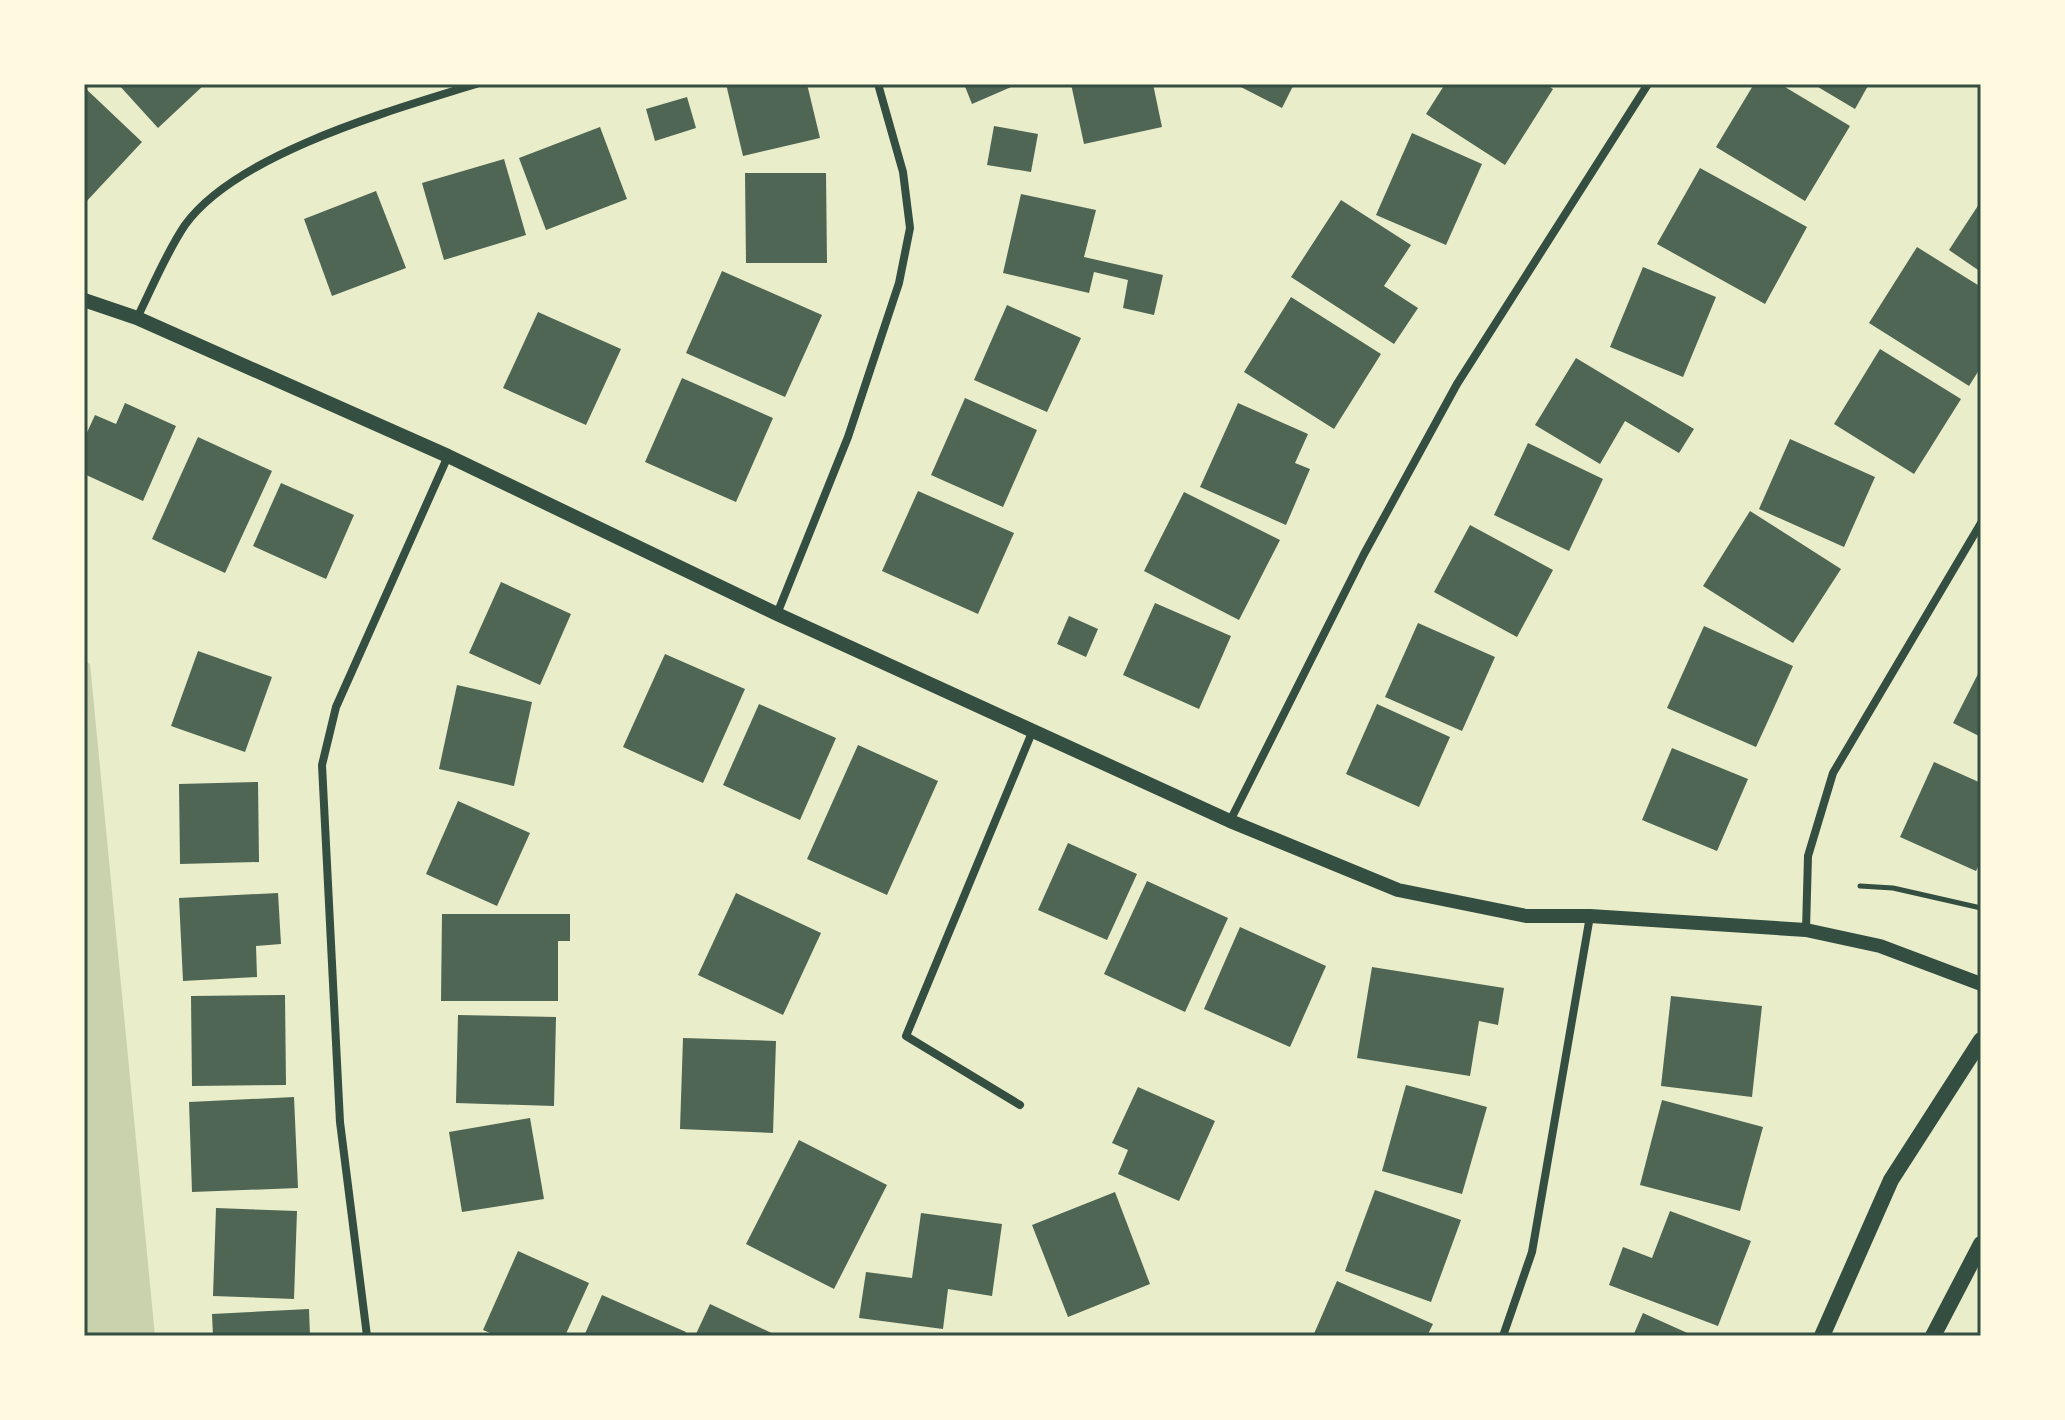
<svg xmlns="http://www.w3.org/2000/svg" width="2065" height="1420" viewBox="0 0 2065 1420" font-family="Ubuntu,sans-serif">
<rect width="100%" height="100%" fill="#e9edc9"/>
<path fill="#cad2ad" d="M84,661L90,664L155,1336H84Z"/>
<g fill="#4f6655">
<path d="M118,84H205L158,128Z"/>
<path d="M726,84H807L820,138L743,156Z"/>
<path d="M964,84H1018L972,104Z"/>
<path d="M1071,84H1153L1162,127L1084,144Z"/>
<path d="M1235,84H1294L1282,108Z"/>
<path d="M1445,84H1545L1553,89L1505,165L1426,114Z"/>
<path d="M1754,84H1780L1850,126L1805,201L1716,147Z"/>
<path d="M1813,84H1869L1855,109Z"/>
<path d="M84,87L142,142L84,204Z"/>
<path d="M687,97L696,128L655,141L646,109Z"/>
<path d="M994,126L1038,134L1031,172L987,165Z"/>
<path d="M600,127L627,199L546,230L519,158Z"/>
<path d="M1412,133L1482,164L1446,245L1376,215Z"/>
<path d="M504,159L526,235L444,260L422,183Z"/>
<path d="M1700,168L1807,227L1765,304L1657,244Z"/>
<path d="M745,173H826L827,263H746Z"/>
<path d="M376,191L406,268L332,296L304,219Z"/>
<path d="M1021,194L1096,210L1084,257L1163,275L1154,315L1123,308L1128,280L1094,272L1089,293L1003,273Z"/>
<path d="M1341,200L1411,245L1384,286L1418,308L1394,344L1291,277Z"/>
<path d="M1981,201V272L1949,250Z"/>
<path d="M1917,247L1981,287V367L1969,386L1869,323Z"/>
<path d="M1643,267L1716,297L1683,377L1610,347Z"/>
<path d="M722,271L822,315L785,397L686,353Z"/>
<path d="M1291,297L1381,354L1334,429L1244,372Z"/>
<path d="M1007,305L1081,338L1047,412L974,380Z"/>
<path d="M538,312L621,349L586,425L503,388Z"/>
<path d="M1880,349L1961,399L1914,474L1834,424Z"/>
<path d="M1576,358L1694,429L1679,453L1625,421L1600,464L1535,425Z"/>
<path d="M682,378L773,418L736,502L645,462Z"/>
<path d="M965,398L1037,430L1003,507L931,475Z"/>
<path d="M125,403L176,426L143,501L84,474V439L95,415L116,424Z"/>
<path d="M1238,403L1308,434L1295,463L1310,469L1286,525L1200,487Z"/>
<path d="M198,437L272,471L225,573L152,539Z"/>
<path d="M1790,439L1875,477L1844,547L1759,509Z"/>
<path d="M1528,443L1603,479L1569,551L1494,515Z"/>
<path d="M281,483L354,515L326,579L253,546Z"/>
<path d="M918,491L1014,533L978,614L882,571Z"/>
<path d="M1184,492L1280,540L1239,620L1144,571Z"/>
<path d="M1750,511L1841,569L1793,643L1703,586Z"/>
<path d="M1470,525L1553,570L1517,637L1434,592Z"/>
<path d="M501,582L571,614L540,685L469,653Z"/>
<path d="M1155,603L1231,636L1199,709L1123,675Z"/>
<path d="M1069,616L1098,629L1086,657L1057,644Z"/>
<path d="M1418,623L1495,657L1462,731L1385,697Z"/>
<path d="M1704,626L1793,666L1756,747L1667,708Z"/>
<path d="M198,651L272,677L245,752L171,726Z"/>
<path d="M665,654L745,689L703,783L623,747Z"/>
<path d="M1981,668V737L1953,723Z"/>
<path d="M457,685L532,702L514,786L439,769Z"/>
<path d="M759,704L836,738L800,820L723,785Z"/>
<path d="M1377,704L1450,737L1419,807L1346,774Z"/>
<path d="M858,745L938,781L887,895L807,859Z"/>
<path d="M1672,748L1748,779L1717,851L1642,820Z"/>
<path d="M1934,762L1981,783V860L1976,871L1900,837Z"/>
<path d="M258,782L259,862L180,864L179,784Z"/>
<path d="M458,801L530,833L497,906L426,874Z"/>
<path d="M1068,843L1137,874L1107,940L1038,910Z"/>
<path d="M1147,881L1228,918L1185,1012L1104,974Z"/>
<path d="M278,893L281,944L256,946L257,977L183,981L179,898Z"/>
<path d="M736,893L821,933L783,1015L698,975Z"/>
<path d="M442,914H570V941H558V1001H441Z"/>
<path d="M1240,927L1326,966L1290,1047L1204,1009Z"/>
<path d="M1372,967L1504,988L1498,1025L1479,1021L1470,1076L1357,1058Z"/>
<path d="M285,995L286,1085L192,1086L191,996Z"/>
<path d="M1671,996L1762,1006L1752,1097L1661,1086Z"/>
<path d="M458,1015L556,1017L554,1106L456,1103Z"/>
<path d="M683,1038L776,1041L773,1133L680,1129Z"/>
<path d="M1406,1085L1487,1107L1462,1194L1382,1171Z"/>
<path d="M1138,1087L1215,1121L1179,1201L1118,1174L1128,1150L1112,1143Z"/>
<path d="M294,1097L298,1188L192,1192L189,1102Z"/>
<path d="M1662,1100L1763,1127L1740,1211L1640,1185Z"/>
<path d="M530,1118L544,1199L462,1212L449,1132Z"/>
<path d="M799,1140L887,1185L834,1289L746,1244Z"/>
<path d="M1375,1190L1461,1220L1431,1302L1345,1271Z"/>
<path d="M1115,1192L1150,1284L1068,1317L1032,1225Z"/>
<path d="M216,1208L297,1211L294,1299L213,1296Z"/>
<path d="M1670,1211L1751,1241L1718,1326L1609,1285L1623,1247L1652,1258Z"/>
<path d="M921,1213L1002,1224L992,1296L948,1289L943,1329L859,1318L866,1272L912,1278Z"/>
<path d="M518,1251L589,1283L565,1336H497L483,1330Z"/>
<path d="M1337,1281L1433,1324L1427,1336H1313Z"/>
<path d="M602,1295L686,1332L685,1336H584Z"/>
<path d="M710,1304L778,1336H695Z"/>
<path d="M309,1309L310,1336H213L212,1314Z"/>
<path d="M1643,1313L1694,1336H1633Z"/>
</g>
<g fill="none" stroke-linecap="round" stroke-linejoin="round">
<path stroke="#344e41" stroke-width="5" d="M1860,886L1893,888L1981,908"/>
<g stroke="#344e41" stroke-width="8">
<path d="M137,318C152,288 166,253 185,225C237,153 393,110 476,84"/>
<path d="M777,614L848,437L899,283L910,228L903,172L878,84"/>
<path d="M1230,821L1364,554L1457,384L1648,84"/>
<path d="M1806,930L1808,856L1833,773L1981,523"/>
<path d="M1020,1105L906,1036L1033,730"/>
<path d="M367,1336L340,1122L322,765L336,707L448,456"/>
<path d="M1503,1336L1532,1252L1590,916"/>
</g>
<path stroke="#344e41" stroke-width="14" d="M84,300L137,318L448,456L777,614L1230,821L1398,890L1526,916H1590L1806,930L1880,946L1981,984"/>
<g stroke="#344e41" stroke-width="16">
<path d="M1822,1336L1891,1180L1981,1040"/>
<path d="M1933,1336L1981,1244"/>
</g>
</g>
<rect width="2065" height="1420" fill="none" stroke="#fefae0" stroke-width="172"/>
<rect x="86" y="86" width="1893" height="1248" fill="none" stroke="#344e41" stroke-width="3"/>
</svg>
